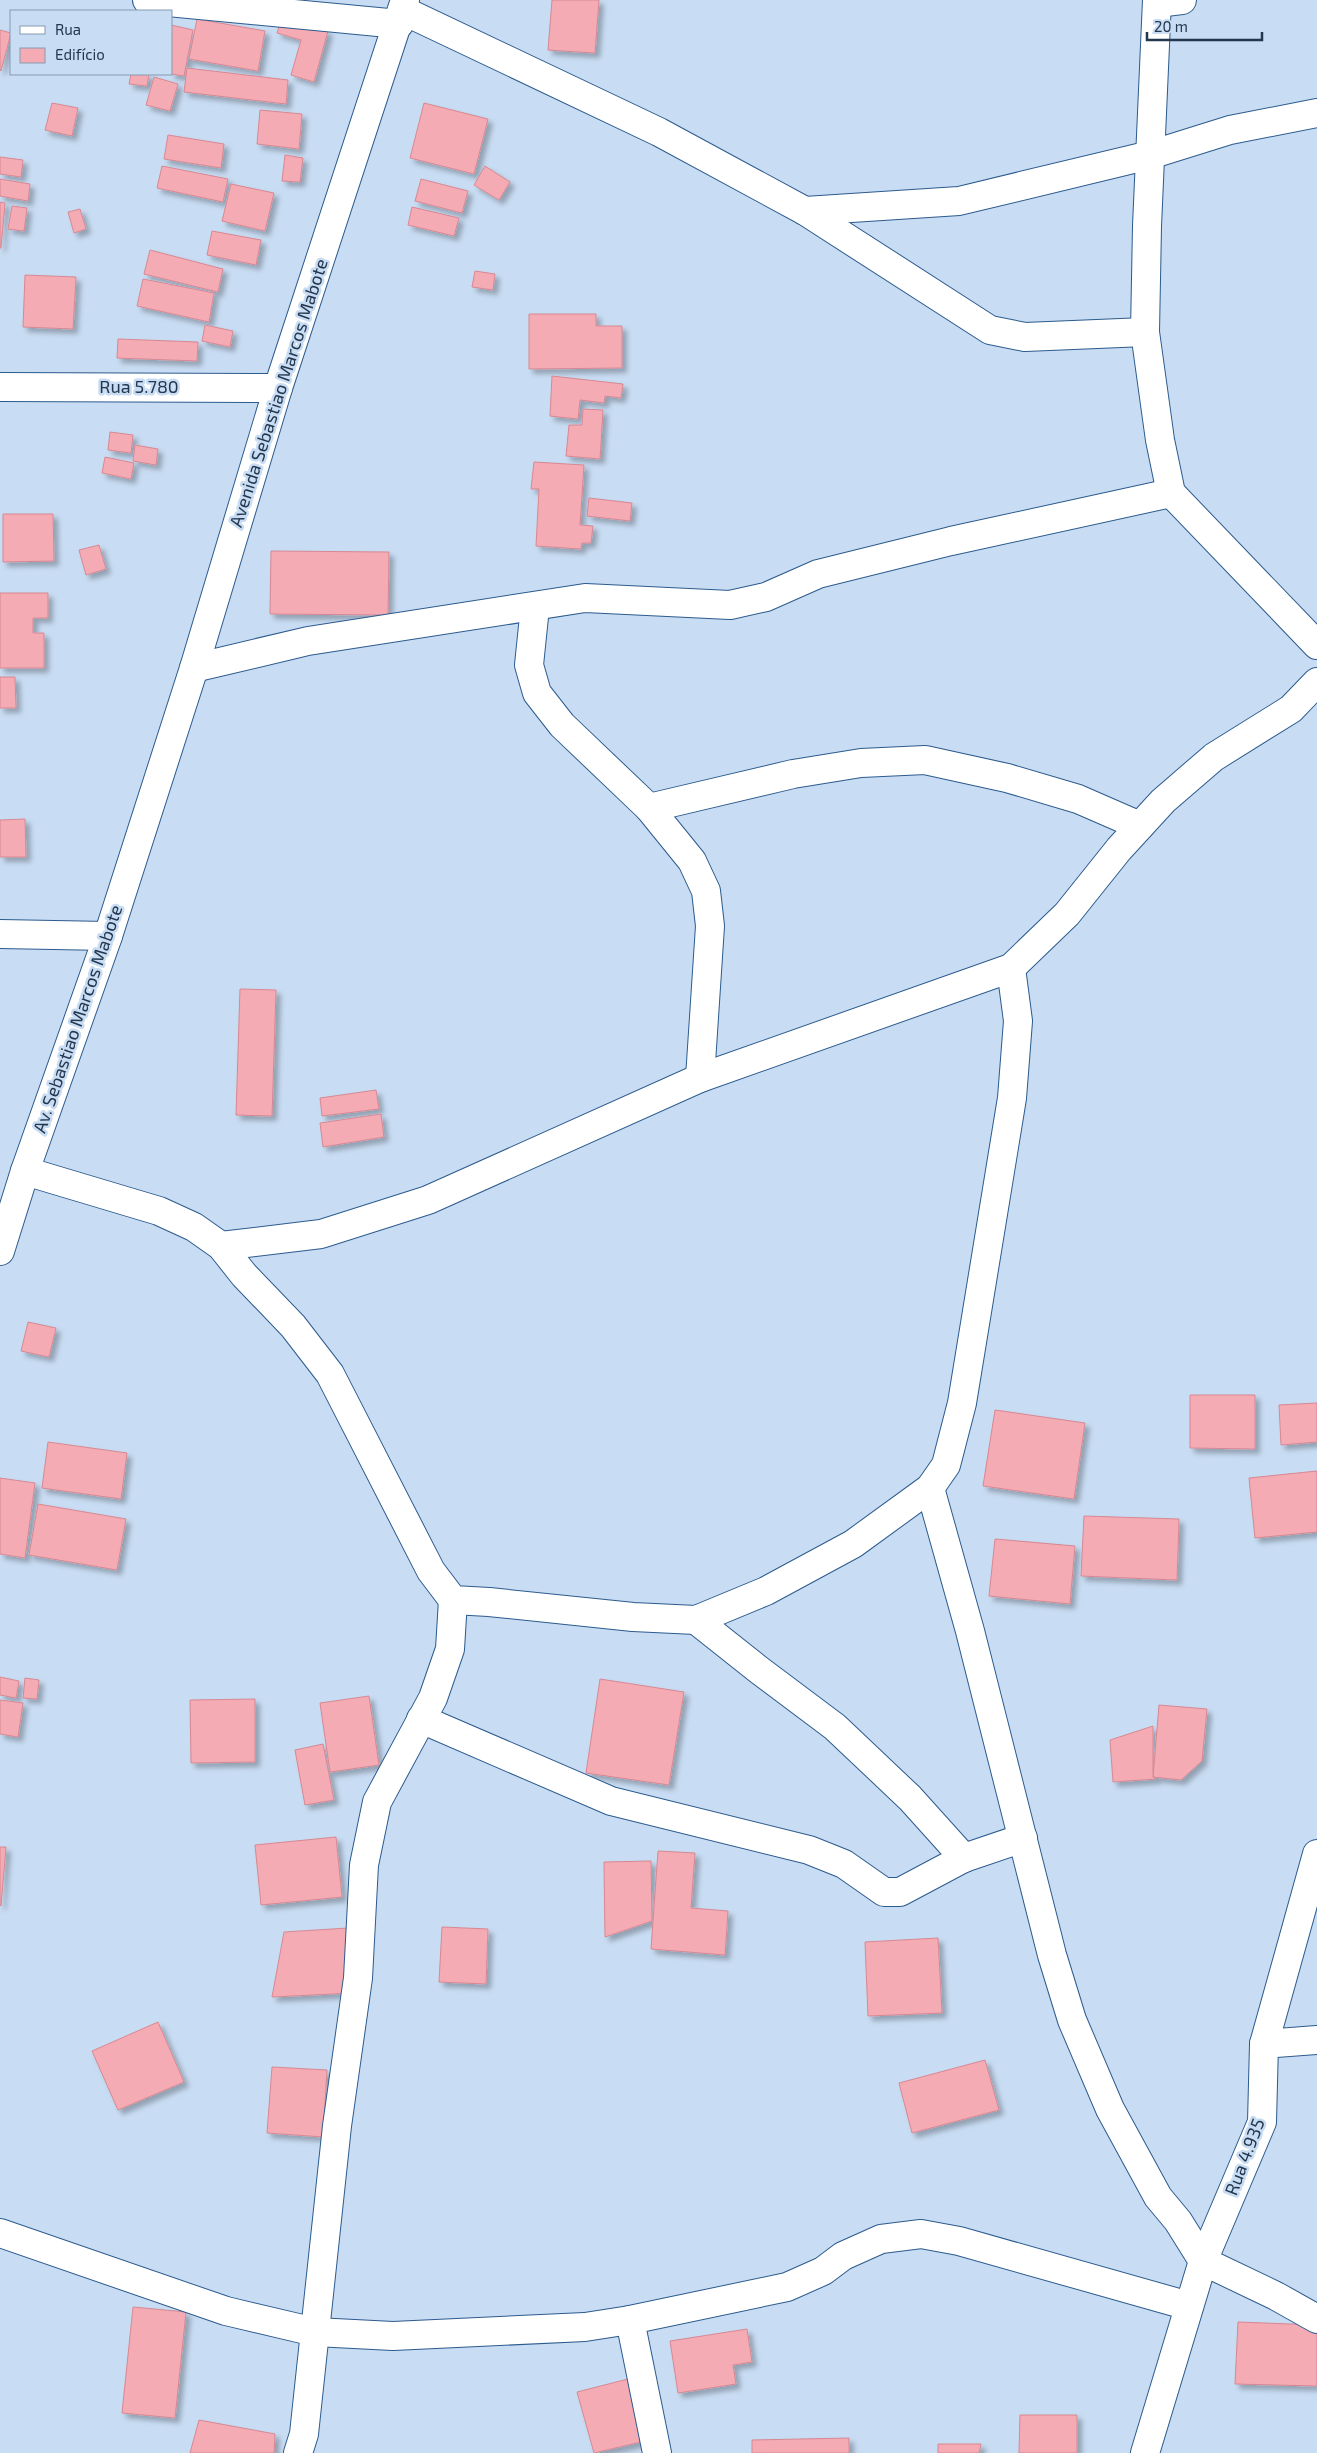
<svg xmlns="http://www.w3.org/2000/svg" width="1317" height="2453" viewBox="0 0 1317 2453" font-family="'Exo 2',sans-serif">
<defs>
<filter id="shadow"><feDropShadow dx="4.5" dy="4.5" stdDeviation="2.5" flood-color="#0004"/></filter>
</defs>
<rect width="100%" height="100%" fill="#c8dcf3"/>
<g fill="#f4abb3" stroke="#d78892" filter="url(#shadow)">
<path d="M552,0H599L595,53L548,50Z"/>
<path d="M197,19L265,31L258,71L189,59Z"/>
<path d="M281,20L328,31L314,82L291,75L301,40L277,33Z"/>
<path d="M171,25L193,30L184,76L171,74Z"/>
<path d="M0,30L11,33L1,71L0,70Z"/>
<path d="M187,68L288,80L286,104L184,92Z"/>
<path d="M131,74H149L147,86L129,84Z"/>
<path d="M154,77L178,84L170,111L146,105Z"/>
<path d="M52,103L78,108L72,136L45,130Z"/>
<path d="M424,103L488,119L474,174L410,158Z"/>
<path d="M260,110L302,114L299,149L257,144Z"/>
<path d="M168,135L224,144L221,168L164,159Z"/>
<path d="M285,155L303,158L300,182L282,181Z"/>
<path d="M0,157L23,160L21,177L0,174Z"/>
<path d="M162,166L228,179L223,202L157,188Z"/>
<path d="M485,166L510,182L499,200L474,185Z"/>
<path d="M0,179L30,184L28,201L0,196Z"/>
<path d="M421,179L468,191L462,213L415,201Z"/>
<path d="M231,184L274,193L265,231L222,221Z"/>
<path d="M0,202L5,203L1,248H0Z"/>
<path d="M12,206L27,208L24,231L8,229Z"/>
<path d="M412,207L459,218L454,236L408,225Z"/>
<path d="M80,209L86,229L74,233L68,212Z"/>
<path d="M212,231L261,240L256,265L207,255Z"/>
<path d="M150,250L223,269L218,292L144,274Z"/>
<path d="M475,271L495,274L493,290L472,287Z"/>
<path d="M25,275L76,277L73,329L23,327Z"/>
<path d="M143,279L214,293L209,322L137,306Z"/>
<path d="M529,314H596V326H622V368L529,369Z"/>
<path d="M205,325L233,331L230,347L202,341Z"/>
<path d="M118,339L198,342L197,361L117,358Z"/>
<path d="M552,376L623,384L621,398L605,396L604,403L580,400L578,419L550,416Z"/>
<path d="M583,409L603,410L600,459L566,456L569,425H582Z"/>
<path d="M110,432L133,435L131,453L108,450Z"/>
<path d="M135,445L158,449L156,465L133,461Z"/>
<path d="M105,457L134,463L131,479L102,473Z"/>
<path d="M534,462L584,465L580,525L593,526L591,543H582L581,549L536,546L539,489H531Z"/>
<path d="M589,498L632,503L630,521L587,516Z"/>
<path d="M3,514H53L54,561L3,562Z"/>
<path d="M99,545L106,569L86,575L79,550Z"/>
<path d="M271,551L389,552L388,615L270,614Z"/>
<path d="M0,593H48V618H33V633H44V668H0Z"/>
<path d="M0,677H15L16,708H0Z"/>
<path d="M25,819L26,857H0V820Z"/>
<path d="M240,989L276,990L272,1116L236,1115Z"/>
<path d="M376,1090L379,1109L322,1116L320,1098Z"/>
<path d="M381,1114L384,1137L323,1147L320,1123Z"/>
<path d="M28,1322L56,1328L49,1357L21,1351Z"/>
<path d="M1190,1395H1255V1449L1190,1448Z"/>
<path d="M1317,1403V1442L1281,1445L1279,1405Z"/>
<path d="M995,1410L1085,1423L1074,1499L983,1486Z"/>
<path d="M48,1442L127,1453L121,1499L42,1488Z"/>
<path d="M1317,1471V1532L1255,1538L1249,1478Z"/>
<path d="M0,1478L35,1483L25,1558L0,1554Z"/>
<path d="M38,1504L126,1519L117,1570L29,1555Z"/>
<path d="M1084,1516L1179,1519L1177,1580L1081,1576Z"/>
<path d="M995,1539L1075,1546L1070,1604L989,1596Z"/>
<path d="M0,1677L19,1681L16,1698L0,1695Z"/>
<path d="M25,1678L39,1680L37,1699L23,1698Z"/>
<path d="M600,1679L684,1692L669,1785L586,1773Z"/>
<path d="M369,1696L379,1765L330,1772L320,1703Z"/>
<path d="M255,1699V1762L191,1763L190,1700Z"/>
<path d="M0,1700L23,1703L18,1737L0,1734Z"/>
<path d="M1159,1705L1207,1709L1202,1761L1181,1780L1153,1777Z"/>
<path d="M1153,1726V1777L1156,1779L1113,1782L1110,1740Z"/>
<path d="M323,1744L334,1800L305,1805L295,1750Z"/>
<path d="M336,1837L342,1897L261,1905L255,1845Z"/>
<path d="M0,1847H6L1,1906L0,1905Z"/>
<path d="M658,1851L695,1853L691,1908L728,1911L725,1955L651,1949Z"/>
<path d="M651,1861L652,1921L605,1937L604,1862Z"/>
<path d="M442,1927L488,1929L486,1984L439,1982Z"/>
<path d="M348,1928L352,1993L272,1997L284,1932Z"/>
<path d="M938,1938L942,2013L868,2016L865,1942Z"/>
<path d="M158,2022L184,2082L118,2110L92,2051Z"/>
<path d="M985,2060L999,2110L912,2133L899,2083Z"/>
<path d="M272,2067L327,2070L323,2137L267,2133Z"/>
<path d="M133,2307L186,2312L175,2418L122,2413Z"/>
<path d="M1238,2322L1317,2325V2386L1235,2384Z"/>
<path d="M747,2329L752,2362L733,2365L736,2384L678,2393L670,2341Z"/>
<path d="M628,2379L645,2441L594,2453L577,2392Z"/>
<path d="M1020,2415H1077V2453H1019Z"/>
<path d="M199,2420L275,2434L274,2453H190Z"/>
<path d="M849,2438V2453H752V2440Z"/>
<path d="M938,2444H981L979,2453H938Z"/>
</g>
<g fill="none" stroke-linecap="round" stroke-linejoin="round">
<g stroke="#2c5b8d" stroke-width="30">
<g id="minor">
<path d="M147,0L399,24"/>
<path d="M1157,0L1147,226L1145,332L1160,440L1171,493L1317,645"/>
<path d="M1157,3L1182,0"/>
<path d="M402,10L659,132L805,211L990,330L1025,337L1145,332"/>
<path d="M805,211L959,201L1150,155L1230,130L1317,113"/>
<path d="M0,387L278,388"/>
<path d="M535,607L529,665L537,693L562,725L649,808L692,861L706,891L710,926L700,1078"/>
<path d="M194,668L308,641L585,598L730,605L766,597L818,574L951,541L1171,493"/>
<path d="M649,808L793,774L861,763L925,760L1007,778L1078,799L1140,826"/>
<path d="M0,934L108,936"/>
<path d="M25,1171L159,1211L194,1227L221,1246L244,1275L293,1326L330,1374L431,1571L453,1600L489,1602L633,1617L696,1620L766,1591L853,1544L930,1488L946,1465L962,1403L1012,1098L1018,1021L1011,968"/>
<path d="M221,1246L321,1234L428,1200L700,1078L1011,968L1067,914L1119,849L1163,801L1214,757L1291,709L1317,682"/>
<path d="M930,1488L970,1631L1052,1955L1072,2020L1110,2109L1158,2197L1178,2221L1203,2261L1276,2296L1317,2319"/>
<path d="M696,1620L759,1670L835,1727L910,1798L964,1858"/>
<path d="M421,1719L611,1801L809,1850L844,1864L884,1892H900L964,1858L1023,1838"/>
<path d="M1264,2044L1317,2040"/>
<path d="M0,2233L226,2311L315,2332L393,2336L585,2327L630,2320L787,2287L823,2271L843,2256L881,2239L921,2234L959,2241L1189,2306"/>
<path d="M630,2320L657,2453"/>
<path d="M298,2453L304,2434L337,2126L358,1978L364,1865L377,1802L433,1698L450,1649L453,1600"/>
<path d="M1145,2453L1203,2261L1262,2122L1264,2044L1317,1854"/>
</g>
</g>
<g stroke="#2c5b8d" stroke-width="30">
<path id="major" d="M0,1251L25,1171L108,936L194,668L278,388L405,0"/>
</g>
<use href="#minor" stroke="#fff" stroke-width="28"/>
<use href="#major" stroke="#fff" stroke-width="28"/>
</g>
<g text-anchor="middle" stroke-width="5" stroke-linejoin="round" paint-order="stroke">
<g font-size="18" fill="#23384e" stroke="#c8dcf3">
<text x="139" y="393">Rua 5.780</text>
<text transform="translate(279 393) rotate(-72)" y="6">Avenida Sebastiao Marcos Mabote</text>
<text transform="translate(78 1019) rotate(-71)" y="6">Av. Sebastiao Marcos Mabote</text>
<text transform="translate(1245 2157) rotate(-69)" y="6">Rua 4.935</text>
</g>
</g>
<rect x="10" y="10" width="162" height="65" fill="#c8dcf3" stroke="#869ab1"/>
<rect x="20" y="26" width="25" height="8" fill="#ffffff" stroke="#869ab1"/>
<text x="55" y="35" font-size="15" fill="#23384e">Rua</text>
<rect x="20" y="48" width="25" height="15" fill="#f4abb3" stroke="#869ab1"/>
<text x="55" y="60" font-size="15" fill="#23384e">Edifício</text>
<path d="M1147 32v8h115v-8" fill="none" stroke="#23384e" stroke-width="2.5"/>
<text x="1154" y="32" font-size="15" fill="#23384e" stroke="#c8dcf3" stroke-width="4" paint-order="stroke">20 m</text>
</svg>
